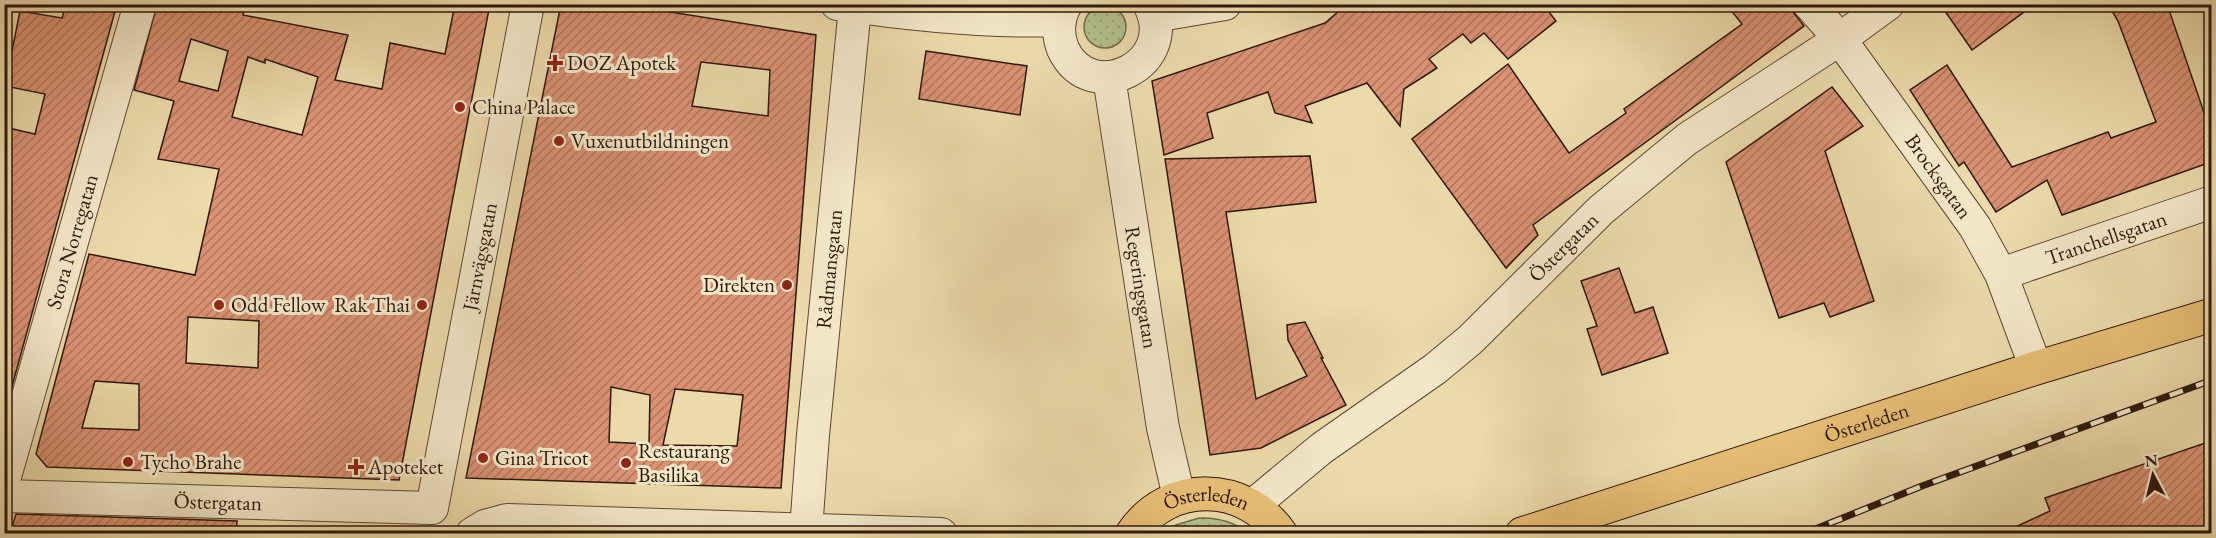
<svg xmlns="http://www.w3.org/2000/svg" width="2216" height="538" viewBox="0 0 2216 538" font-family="'EB Garamond',serif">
<defs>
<pattern id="grass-dots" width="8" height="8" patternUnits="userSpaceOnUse" patternTransform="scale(1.5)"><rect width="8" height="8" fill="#b3c08c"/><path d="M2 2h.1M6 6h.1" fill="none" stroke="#9aa478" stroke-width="1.8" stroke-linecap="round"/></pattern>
<pattern id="building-hatch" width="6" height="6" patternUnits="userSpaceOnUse" patternTransform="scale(1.5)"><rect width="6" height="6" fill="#da9273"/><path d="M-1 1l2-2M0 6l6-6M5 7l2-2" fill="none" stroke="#b1765d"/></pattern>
</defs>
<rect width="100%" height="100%" fill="#ecdaaa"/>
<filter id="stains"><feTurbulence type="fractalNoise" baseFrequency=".00333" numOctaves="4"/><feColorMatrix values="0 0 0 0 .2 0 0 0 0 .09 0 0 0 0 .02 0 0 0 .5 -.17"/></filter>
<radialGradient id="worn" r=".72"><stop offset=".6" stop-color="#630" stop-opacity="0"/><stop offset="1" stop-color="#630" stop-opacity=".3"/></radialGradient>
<g fill="url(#grass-dots)" stroke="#706c4c" stroke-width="1.5">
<circle cx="1105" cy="27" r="21"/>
<path d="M1199,518C1218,517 1234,522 1249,533H1164L1176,525Z"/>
</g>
<g fill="url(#building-hatch)" stroke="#2d180c" stroke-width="1.5" fill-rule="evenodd">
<path d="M66,4H117L11,390H4V127L35,134L45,94L5,86L20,11L62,18Z"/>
<path d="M157,4H245L243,15L348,35L335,80L382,89L390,43L445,54L455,4H490L399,480L47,467L36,454L89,254L195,275L219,169L158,159L174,101L134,90ZM191,39L228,51L218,91L179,81ZM248,57L265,63V59L318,77L302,135L232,117ZM188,317L259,321L258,368L186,363ZM95,381L139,384V430L82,428Z"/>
<path d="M561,4H619L816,35L781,488L466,478ZM701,62L770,70L768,116L692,106ZM611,387L650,395L649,444L609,442ZM675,389L743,395L737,446L663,445Z"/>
<path d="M1347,4H1543L1556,21L1508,59L1484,33L1471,43L1463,34L1429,59L1437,68L1404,89L1400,126L1367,83L1305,106L1312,123L1275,113L1268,92L1207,113L1213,138L1164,155L1152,81L1325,23Z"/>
<path d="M1726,4H1787L1804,26L1533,225L1538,235L1506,268L1412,139L1508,64L1569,153L1626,113L1624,109L1742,24Z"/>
<path d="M1940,4H2035L1972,50Z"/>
<path d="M2108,4H2167L2211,133V162L2062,215L2047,180L1996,212L1964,162L1959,166L1910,90L1947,65L2012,167L2108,132L2111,138L2156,122L2118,21Z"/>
<path d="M926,51L1027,66L1020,115L919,99Z"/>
<path d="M1832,87L1863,126L1825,151L1874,301L1830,317L1824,303L1779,318L1726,162Z"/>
<path d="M1310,156L1316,202L1226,212L1256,399L1307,376L1288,340L1287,325L1305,322L1323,358H1321L1346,405L1261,448L1210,455L1165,159Z"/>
<path d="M1619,268L1635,313L1653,307L1668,353L1602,375L1587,329L1597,326L1581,281Z"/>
<path d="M2211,441V534H2000L2050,511L2045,498Z"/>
<path d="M16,514L237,521L236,534H10Z"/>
</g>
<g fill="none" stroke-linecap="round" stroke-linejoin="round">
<g stroke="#5d4834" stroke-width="34">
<g id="minor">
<path d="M837,4C911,15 986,23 1060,20"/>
<path d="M1066,4C1058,18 1057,34 1063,49C1091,109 1181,63 1149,4"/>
<path id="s1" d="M1809,4L1840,39L1975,227L2001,274L2036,368"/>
<path d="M1154,16L1225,4"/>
<path id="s2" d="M1109,77L1163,428L1179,497"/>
<path id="s3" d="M2001,274L2212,202"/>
<path id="s4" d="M4,480L140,4"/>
<path id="s5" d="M4,496L432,508L528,4"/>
<path id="s6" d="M1252,506L1322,448L1435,369L1470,340L1601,210L1687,139L1840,39L1888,4"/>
<path id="s7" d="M806,530L813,435L855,7"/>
<path d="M472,534L485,526L507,520L941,534"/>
</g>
</g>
<g stroke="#2d180c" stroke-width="35">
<g id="major">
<path id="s8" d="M1132,534C1168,480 1245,481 1281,534"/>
<path id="s9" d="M1522,534L2036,368L2212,315"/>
</g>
</g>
<use href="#minor" stroke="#f3e7c8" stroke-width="32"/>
<use href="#major" stroke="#e6bd75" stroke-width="33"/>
<g stroke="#2d180c" stroke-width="7">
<path id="rail" d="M1803,534L1922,486L2212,380"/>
</g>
<use href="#rail" stroke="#f3e7c8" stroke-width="4.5" stroke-dasharray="14" stroke-linecap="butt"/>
</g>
<g fill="#8f2418" stroke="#f3e7c8" stroke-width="2">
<path d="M552 54h6v6h6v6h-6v6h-6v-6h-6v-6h6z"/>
<circle cx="460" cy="107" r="6"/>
<circle cx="559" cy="141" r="6"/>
<circle cx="787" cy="285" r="6"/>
<circle cx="219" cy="305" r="6"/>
<circle cx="422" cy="305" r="6"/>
<circle cx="483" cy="458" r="6"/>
<circle cx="128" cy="462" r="6"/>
<circle cx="626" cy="463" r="6"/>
<path d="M353 458h6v6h6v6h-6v6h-6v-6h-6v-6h6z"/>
</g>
<g text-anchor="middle" stroke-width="6" stroke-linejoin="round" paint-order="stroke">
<g font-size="21" fill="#2d180c" stroke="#f3e7c8" text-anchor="start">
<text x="567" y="70">DOZ Apotek</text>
<text x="472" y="114">China Palace</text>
<text x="571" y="148">Vuxenutbildningen</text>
<text x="775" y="292" text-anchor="end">Direkten</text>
<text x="231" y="312">Odd Fellow</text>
<text x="410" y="312" text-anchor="end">Rak Thai</text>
<text x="638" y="458">Restaurang<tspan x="638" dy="24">Basilika</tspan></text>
<text x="495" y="465">Gina Tricot</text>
<text x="140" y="469">Tycho Brahe</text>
<text x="368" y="474">Apoteket</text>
</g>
<g font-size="21" fill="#2d180c" stroke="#f3e7c8">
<text dy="7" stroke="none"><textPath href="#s1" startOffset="216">Brocksgatan</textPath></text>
<text dy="7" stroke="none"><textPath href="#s3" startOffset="111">Tranchellsgatan</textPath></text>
<text dy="7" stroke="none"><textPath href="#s4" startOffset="248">Stora Norregatan</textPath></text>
<text dy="7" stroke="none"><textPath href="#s6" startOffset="406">Östergatan</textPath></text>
<text dy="7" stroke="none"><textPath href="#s5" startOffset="684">Järnvägsgatan</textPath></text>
<text dy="7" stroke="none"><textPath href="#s7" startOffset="262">Rådmansgatan</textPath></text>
<text dy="7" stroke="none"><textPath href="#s2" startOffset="213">Regeringsgatan</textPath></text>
<text dy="7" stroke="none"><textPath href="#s9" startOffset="362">Österleden</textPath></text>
<text dy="7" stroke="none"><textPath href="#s5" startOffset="214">Östergatan</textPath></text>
<text dy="7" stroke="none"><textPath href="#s8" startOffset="88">Österleden</textPath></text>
</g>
</g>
<rect width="2216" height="538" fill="none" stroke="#ecdaaa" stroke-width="24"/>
<rect x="6" y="6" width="2204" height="526" fill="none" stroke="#2d180c" stroke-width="3"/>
<rect x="12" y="12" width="2192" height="514" fill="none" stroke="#2d180c" stroke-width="1.5"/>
<g transform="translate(2153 475) rotate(353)" stroke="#f3e7c8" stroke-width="4.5" paint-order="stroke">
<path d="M0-4.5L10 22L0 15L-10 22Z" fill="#2d180c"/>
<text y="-9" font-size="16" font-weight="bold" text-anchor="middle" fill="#2d180c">N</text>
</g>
<rect width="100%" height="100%" filter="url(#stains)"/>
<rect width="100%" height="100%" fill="url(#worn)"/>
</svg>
